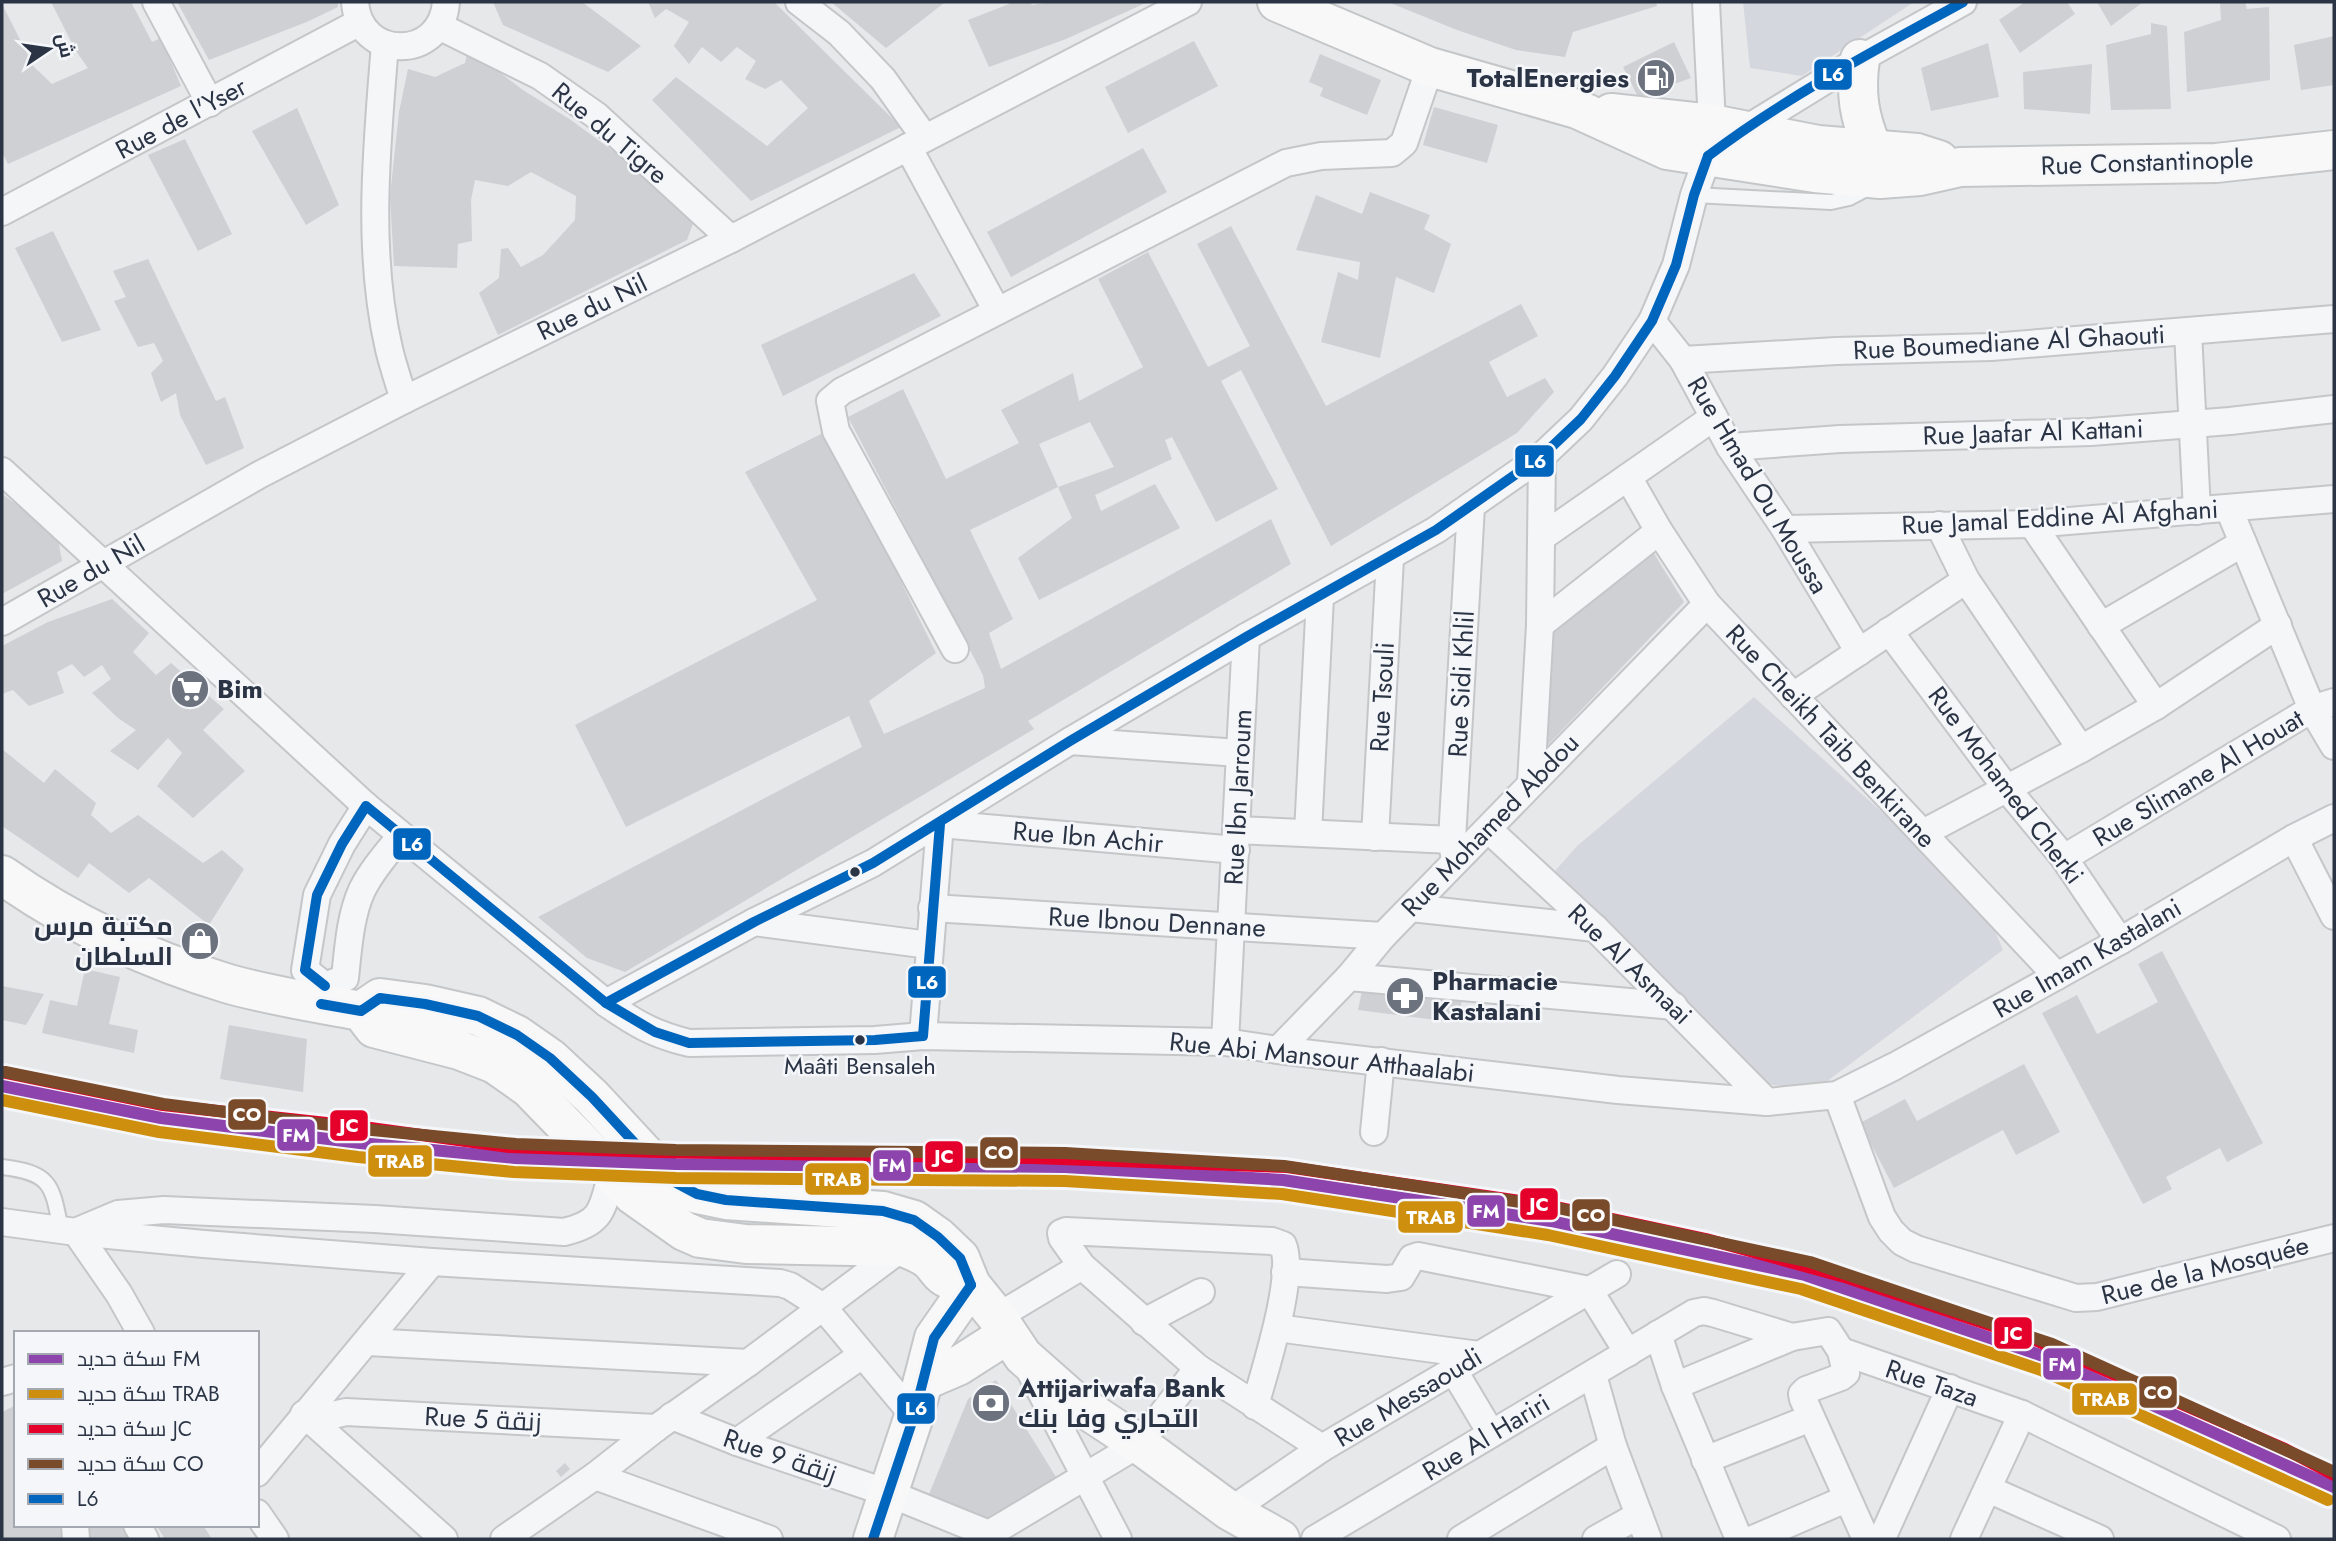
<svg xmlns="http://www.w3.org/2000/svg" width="2336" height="1541" viewBox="0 0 2336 1541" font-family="Jost,Cairo,sans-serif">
<rect width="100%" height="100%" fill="#e6e8ea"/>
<g fill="#d4d7dd">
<path d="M1743,2H1914L1802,76L1750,68Z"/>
<path d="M1754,697L1983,903L2003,950L1814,1091L1760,1083L1555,871L1577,846Z"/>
</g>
<g fill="#ced0d3">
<path d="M51,2H131L152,42L161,38L181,86L8,164L2,152V4L34,67L52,84L88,68L76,51Z"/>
<path d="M177,2H338V7L309,21L209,60Z"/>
<path d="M493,2H582L641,46L608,72L503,25Z"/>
<path d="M648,2H774L901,127L751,201L652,100L676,77L767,146L808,108L781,80L765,89L745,79L756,61L737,47L721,62L702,47L689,64L674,46L689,22L666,9L655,18Z"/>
<path d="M831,2H943L944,3L886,48Z"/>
<path d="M1009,2H1030L1032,5L1050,2H1148L1066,39L989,67L968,20L1009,4Z"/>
<path d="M1388,2H1656L1657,6L1573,32L1565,57L1516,50L1457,30Z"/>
<path d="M2025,2H2067L2075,14L2020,53L1999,20Z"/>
<path d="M2097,2H2143L2111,26Z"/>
<path d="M2220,2H2245L2247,9L2269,7L2270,80L2187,92L2184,32L2221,20Z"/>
<path d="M2151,23L2167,26L2171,109L2111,110L2106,45L2151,34Z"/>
<path d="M2334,36V85L2301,90L2294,45Z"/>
<path d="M1194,41L1218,86L1128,133L1105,87Z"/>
<path d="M1674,42L1691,78L1638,97L1623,67Z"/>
<path d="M1988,43L1999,97L1931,111L1921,68Z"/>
<path d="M468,49L523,90L571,120L632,165L695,218L687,240L498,335L479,293L499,278L501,249L508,248L521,267L543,255L575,220L576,196L531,172L508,186L475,180L471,200L472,241L458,244L457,268L394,266L390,196L399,112L408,69L435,77L465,63Z"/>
<path d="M1320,54L1381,80L1367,115L1320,96L1323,88L1309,82Z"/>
<path d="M2092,64L2090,114L2024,109L2023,72Z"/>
<path d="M1434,107L1498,125L1487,163L1423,145Z"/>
<path d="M297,108L339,205L306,225L252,131Z"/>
<path d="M185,139L232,234L198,251L148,155Z"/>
<path d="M1143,148L1167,192L1011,277L987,232Z"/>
<path d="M1370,192L1430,215L1424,229L1451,244L1434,293L1396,277L1380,358L1321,342L1338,272L1358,280L1360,262L1296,250L1316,195L1362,214Z"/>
<path d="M1231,226L1326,406L1521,304L1538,336L1489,362L1507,397L1545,378L1554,392L1517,433L1331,546L1241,370L1221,381L1278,489L1216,522L1172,437L1165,440L1172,459L1095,495L1101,511L1155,484L1180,528L1039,600L1018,558L1072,518L1058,487L1114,467L1090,422L1039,444L1058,487L970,530L1013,619L989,633L1001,669L1271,519L1291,564L1028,721L1034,729L625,972L587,958L538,917L862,747L849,716L626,827L575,725L817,600L745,472L827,431L936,653L869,701L884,734L985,688L983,675L848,417L903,389L946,479L1019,443L1001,410L1073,373L1079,401L1143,367L1098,279L1148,252L1208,367L1250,346L1197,244Z"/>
<path d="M53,231L101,330L62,342L15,248Z"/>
<path d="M148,259L216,401L225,397L244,448L206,465L180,415L176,393L161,402L151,373L163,361L154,343L138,347L114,301L126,297L113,271Z"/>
<path d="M914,273L941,316L783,396L761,345Z"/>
<path d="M2,494L57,534L62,561L2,594Z"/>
<path d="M1653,552L1684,602L1545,748L1540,625Z"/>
<path d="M112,599L149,633L133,652L156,675L171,663L224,709L203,730L245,771L193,818L157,786L182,753L168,738L138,770L110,751L136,730L118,718L92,693L111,679L102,665L84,677L72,664L57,672L64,693L29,706L13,690L2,694V646L48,622Z"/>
<path d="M2,749L44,783L55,769L96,803L91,815L111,833L138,815L203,863L222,850L244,869L209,925L149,878L129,893L89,863L78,878L2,826Z"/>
<path d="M2162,951L2263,1143L2227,1162L2220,1148L2166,1177L2172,1189L2143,1204L2042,1013L2077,995L2097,1034L2158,1002L2138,964Z"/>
<path d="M85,969L120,977L109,1024L138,1030L134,1053L42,1033L50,1000L77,1006Z"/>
<path d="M2,986L44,994L26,1025L2,1020Z"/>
<path d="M1363,986L1462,997L1459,1023L1358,1010Z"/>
<path d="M229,1025L307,1039L303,1092L220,1079Z"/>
<path d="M2024,1064L2060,1132L2016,1155L2003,1130L1894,1188L1860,1123L1905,1099L1917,1121Z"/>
<path d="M996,1380L1061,1485L991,1528L925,1504L968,1399Z"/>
<path d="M16,1405V1525H65L66,1539H2V1412Z"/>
<path d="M565,1463L570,1469L561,1477L556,1471Z"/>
<path d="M86,1525H125L134,1539H87Z"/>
<path d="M156,1525H203L212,1539H165Z"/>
</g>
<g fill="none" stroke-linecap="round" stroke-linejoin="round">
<g stroke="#c4c6c8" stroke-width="18">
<g id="lane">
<path d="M1694,195L1831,202L1849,198L1868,188"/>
<path d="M2,1167C52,1173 52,1185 61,1230"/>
</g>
</g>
<g stroke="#c4c6c8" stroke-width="30">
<g id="street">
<path d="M156,2L210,103"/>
<path d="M355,2C359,61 442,61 446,2"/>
<path d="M799,2L839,33L883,79L925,138"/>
<path d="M439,26L540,76L597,116L731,239"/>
<path d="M385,44C377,144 366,250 389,349C393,366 399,383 404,400"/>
<path d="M1738,134L1860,59L1963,2"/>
<path d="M908,147L997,311"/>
<path d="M2,212L360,22"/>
<path d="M1652,321L1683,360L1730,447L1785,529L1859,652"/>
<path d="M2188,332L2197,511"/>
<path d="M1683,360L1836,351L1991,347L2334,319"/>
<path d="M1730,447L1840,439L2091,432L2230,421L2334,409"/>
<path d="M2,471L366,806L606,1003C636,1024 653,1034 689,1043L875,1040L923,1036L1225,1042L1278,1050L1618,1090L1767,1102L1837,1095L1895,1066L2120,941L2294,838L2334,818"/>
<path d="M1628,477L1659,531L1707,604L2057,976"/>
<path d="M2229,509L2312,709L2334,746"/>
<path d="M2032,524L2156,706"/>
<path d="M1939,525L1966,580L2081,749"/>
<path d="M1785,529L2032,524L2334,499"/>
<path d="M1542,537L1714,417"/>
<path d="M2,622L259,475L404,400L731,239L1188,2"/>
<path d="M1540,625L1659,531"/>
<path d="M2101,626L2243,543"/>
<path d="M1889,631L2007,789L2064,858L2120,941"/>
<path d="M955,649L836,431L830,401L842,391L1286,163L1321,156L1392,153L1404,143L1430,67"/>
<path d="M1793,696L1966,580"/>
<path d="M1070,741L1239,753"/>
<path d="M1531,782L1540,625L1542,456"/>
<path d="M940,824L1236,850"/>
<path d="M1237,830L1452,840"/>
<path d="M1489,830L1595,928L1767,1102"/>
<path d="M1308,833L1320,597"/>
<path d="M1923,833L2081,749L2156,706L2278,625"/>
<path d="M1375,837L1390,558"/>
<path d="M2294,838L2334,916"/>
<path d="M2064,858L2312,709L2334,702"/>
<path d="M1455,862L1452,840L1471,506"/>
<path d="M932,908L1383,936"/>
<path d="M1411,908L1595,928"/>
<path d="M754,922L929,945"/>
<path d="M1349,977L1674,1006"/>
<path d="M325,986L305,970L317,895L342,844L366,806"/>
<path d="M325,986L345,978C348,950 350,916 362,890C372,870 387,853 401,836"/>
<path d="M606,1003L754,922L873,863L1070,741L1246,637L1436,530L1542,456L1581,419L1615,376L1652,321L1676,265L1694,195L1708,156L1712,124L1706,2"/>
<path d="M923,1036L940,824"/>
<path d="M1225,1042L1246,637"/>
<path d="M1278,1050L1349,977L1383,936L1707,604"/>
<path d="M1837,1095L1882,1217L1891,1231L1902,1242L1916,1249L2076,1298L2097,1297L2334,1238"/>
<path d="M1374,1132L1381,1061"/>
<path d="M2,1222L76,1232L204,1244L432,1262L780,1283L790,1286L823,1307L914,1416"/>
<path d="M80,1230L118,1214L164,1210L375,1219L564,1232C604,1223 602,1208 612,1173"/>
<path d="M76,1232L119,1294L141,1333"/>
<path d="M1285,1272L1387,1279L1401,1277L1412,1258L1418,1256L1589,1290L1628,1353"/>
<path d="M997,1317L1082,1266"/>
<path d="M1144,1322L1201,1292"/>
<path d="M1277,1328L1479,1355"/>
<path d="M1658,1334L1675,1386L1739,1539"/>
<path d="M368,1342L748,1363"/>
<path d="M1841,1351L2022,1414L2277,1539"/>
<path d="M1454,1371L1491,1433"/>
<path d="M1031,1373L1118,1539"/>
<path d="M1593,1375L1613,1446L1648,1539"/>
<path d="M2,1382L16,1378"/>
<path d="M1675,1386L1792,1337L1828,1331L1841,1351L1846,1373L1841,1377L1806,1390L1802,1394L1803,1399L1866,1539"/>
<path d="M1255,1406C1264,1372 1296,1276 1283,1245L1272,1241L1066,1231L1061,1233L1062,1238L1082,1266L1198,1368L1322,1448"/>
<path d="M304,1414L444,1539"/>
<path d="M672,1416L737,1442L888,1493L989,1534"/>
<path d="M311,1420L346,1412L656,1428"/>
<path d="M737,1442L862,1355"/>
<path d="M1705,1460L1811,1418"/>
<path d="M257,1473L432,1262"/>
<path d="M595,1476L769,1539"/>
<path d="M1988,1489L2100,1539"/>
<path d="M1230,1511L1322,1448L1617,1274"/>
<path d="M257,1513L275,1539"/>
<path d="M75,1525L76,1539"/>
<path d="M137,1525L145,1539"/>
<path d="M989,1534L1139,1444L1198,1368"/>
<path d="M1883,1536L1950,1388"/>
<path d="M504,1539L595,1476L656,1428L748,1363L903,1247"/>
<path d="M1315,1539L1694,1313L1704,1311L1713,1313L1792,1337"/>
<path d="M1461,1539L1613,1446"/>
<path d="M1596,1539L1639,1515"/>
<path d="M1753,1539L1846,1499"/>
<path d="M1964,1539L2022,1414"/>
</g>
</g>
<g stroke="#c4c6c8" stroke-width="42">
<g id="secondary">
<path d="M1277,2L1430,67L1577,109L1667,150L1815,173L1880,179L1920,176L1960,167L2216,163L2334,150"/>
<path d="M1860,59C1855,94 1859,117 1873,150"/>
<path d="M1611,113L1712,124L1818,145L1917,153L1939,160"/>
<path d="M2,875C70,923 149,960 229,984C272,996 317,1003 361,1011L374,1028L459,1050L495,1064L529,1088L633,1195L684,1231L700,1238L746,1244L903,1247C913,1251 922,1254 930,1261C938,1269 940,1277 952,1280"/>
<path d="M361,1011L380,998L425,1004L478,1016L517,1035L550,1058L592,1097L667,1178L697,1194L726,1200L883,1211L914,1220L938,1237L960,1258L971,1285L997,1317L1023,1356L1075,1402L1139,1444L1230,1511L1280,1539"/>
<path d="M923,1381L958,1366L1008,1334"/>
<path d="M873,1539L914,1416L934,1338L971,1285"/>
</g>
</g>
<use href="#lane" stroke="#f5f6f7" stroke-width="14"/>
<use href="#street" stroke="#f5f6f7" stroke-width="26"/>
<use href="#secondary" stroke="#f8f8f8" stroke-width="38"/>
<g stroke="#f4f6f9" stroke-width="16">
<g id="bus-1">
<path d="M1708,156C1787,96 1876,50 1963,2"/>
<path d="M325,986L305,970L317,895L342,844L366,806L606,1003L655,1032L689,1043L875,1040L923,1036L940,824"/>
<path d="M606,1003L754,922L873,863L1070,741L1246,637L1436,530L1542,456L1581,419L1615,376L1652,321L1676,265L1694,195L1708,156"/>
<path d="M321,1004L361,1011L380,998L425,1004L478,1016L517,1035L550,1058L592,1097L667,1178L697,1194L726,1200L883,1211L914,1220L938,1237L960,1258L971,1285"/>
<path d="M873,1539L914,1416L934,1338L971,1285"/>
</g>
</g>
<use href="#bus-1" stroke="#0065bd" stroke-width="10"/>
<g stroke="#f4f6f9" stroke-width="18">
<path id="rail-1" d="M2,1086L161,1118L360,1143L515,1158L676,1164L1065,1167L1283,1180L1551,1221L1805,1275L2046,1357L2334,1487"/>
</g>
<g stroke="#f4f6f9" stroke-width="18">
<path id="rail-2" d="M2,1100L159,1132L358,1157L514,1172L676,1178L1065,1181L1282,1194L1548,1235L1801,1289L2041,1370L2328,1500"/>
</g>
<g stroke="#f4f6f9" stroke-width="18">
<path id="rail-3" d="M2,1072L163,1105L363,1127L509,1147L657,1152L1033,1158L1287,1167L1547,1205L1706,1239L1848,1278L2035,1340L2285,1449L2334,1475"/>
</g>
<g stroke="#f4f6f9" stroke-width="18">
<path id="rail-4" d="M5,1072L163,1104L362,1129L516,1144L676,1150L1065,1153L1284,1166L1553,1207L1810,1262L2052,1344L2334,1472"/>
</g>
<use href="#rail-1" stroke="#8e44ad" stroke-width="12"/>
<use href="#rail-2" stroke="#ce8f0e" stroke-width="12"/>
<use href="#rail-3" stroke="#e4002b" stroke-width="12"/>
<use href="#rail-4" stroke="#7a4b2a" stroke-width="12"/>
</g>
<defs>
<g id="fuel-disc" transform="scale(2.0125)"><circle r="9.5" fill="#6c737f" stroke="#f4f6f9"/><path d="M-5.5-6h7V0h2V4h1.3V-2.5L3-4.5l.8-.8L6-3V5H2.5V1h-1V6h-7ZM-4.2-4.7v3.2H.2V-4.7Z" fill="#fff"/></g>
<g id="supermarket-disc" transform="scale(2.0125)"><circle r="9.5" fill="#6c737f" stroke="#f4f6f9"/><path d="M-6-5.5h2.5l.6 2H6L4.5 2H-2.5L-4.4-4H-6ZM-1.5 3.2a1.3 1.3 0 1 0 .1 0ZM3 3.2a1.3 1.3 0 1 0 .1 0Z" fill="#fff"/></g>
<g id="shop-disc" transform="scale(2.0125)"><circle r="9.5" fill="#6c737f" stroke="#f4f6f9"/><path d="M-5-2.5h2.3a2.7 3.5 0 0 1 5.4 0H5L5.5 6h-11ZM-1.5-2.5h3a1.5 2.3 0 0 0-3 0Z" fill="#fff"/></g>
<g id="pharmacy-disc" transform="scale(2.0125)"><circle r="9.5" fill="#6c737f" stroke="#f4f6f9"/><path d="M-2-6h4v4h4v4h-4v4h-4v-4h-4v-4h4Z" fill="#fff"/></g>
<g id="bank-disc" transform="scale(2.0125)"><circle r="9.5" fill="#6c737f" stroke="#f4f6f9"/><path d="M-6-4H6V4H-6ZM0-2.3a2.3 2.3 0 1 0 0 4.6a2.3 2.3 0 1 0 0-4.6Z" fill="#fff"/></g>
</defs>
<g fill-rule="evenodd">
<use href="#fuel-disc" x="1656" y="78"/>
<use href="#supermarket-disc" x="190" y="689"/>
<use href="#shop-disc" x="200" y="941"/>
<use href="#pharmacy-disc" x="1405" y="996"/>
<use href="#bank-disc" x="991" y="1403"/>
</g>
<g fill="#2b3445" stroke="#f4f6f9" stroke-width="2.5">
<circle cx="855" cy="872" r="6"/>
<circle cx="860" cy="1040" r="6"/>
</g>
<g text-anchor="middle" stroke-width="5" stroke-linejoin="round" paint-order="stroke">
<g font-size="24" fill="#2b3445" stroke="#f4f6f9">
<text x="860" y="1074">Maâti Bensaleh</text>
</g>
<g font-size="26" font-weight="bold" fill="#2b3445" stroke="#f4f6f9" text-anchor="start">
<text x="1629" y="87" text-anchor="end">TotalEnergies</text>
<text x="217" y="698">Bim</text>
<text x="173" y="935" text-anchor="end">مكتبة مرس<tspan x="173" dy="30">السلطان</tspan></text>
<text x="1432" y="990">Pharmacie<tspan x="1432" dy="30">Kastalani</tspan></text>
<text x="1018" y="1397">Attijariwafa Bank<tspan x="1018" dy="30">التجاري وفا بنك</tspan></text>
</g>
<g font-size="26" fill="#2b3445" stroke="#f4f6f9">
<text transform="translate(181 118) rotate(-28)" y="9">Rue de l'Yser</text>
<text transform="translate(610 133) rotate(40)" y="9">Rue du Tigre</text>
<text transform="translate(2147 162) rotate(-2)" y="9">Rue Constantinople</text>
<text transform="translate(592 307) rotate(-26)" y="9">Rue du Nil</text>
<text transform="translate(2009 342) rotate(-3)" y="9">Rue Boumediane Al Ghaouti</text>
<text transform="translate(2033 432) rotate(-2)" y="9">Rue Jaafar Al Kattani</text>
<text transform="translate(1758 485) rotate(59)" y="9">Rue Hmad Ou Moussa</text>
<text transform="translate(2060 517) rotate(-3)" y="9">Rue Jamal Eddine Al Afghani</text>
<text transform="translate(91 571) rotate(-30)" y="9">Rue du Nil</text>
<text transform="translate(1461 684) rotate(-87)" y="9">Rue Sidi Khlil</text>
<text transform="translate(1382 697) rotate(-87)" y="9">Rue Tsouli</text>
<text transform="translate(1831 736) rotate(47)" y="9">Rue Cheikh Taib Benkirane</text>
<text transform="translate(2198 778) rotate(-31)" y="9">Rue Slimane Al Houat</text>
<text transform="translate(2006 785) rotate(53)" y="9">Rue Mohamed Cherki</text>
<text transform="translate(1238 797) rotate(-87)" y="9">Rue Ibn Jarroum</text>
<text transform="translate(1490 825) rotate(-46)" y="9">Rue Mohamed Abdou</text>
<text transform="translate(1088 837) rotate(5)" y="9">Rue Ibn Achir</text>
<text transform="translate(1157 922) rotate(3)" y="9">Rue Ibnou Dennane</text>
<text transform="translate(2087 958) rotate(-30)" y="9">Rue Imam Kastalani</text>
<text transform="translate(1630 964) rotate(44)" y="9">Rue Al Asmaai</text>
<text transform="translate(1322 1057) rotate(6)" y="9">Rue Abi Mansour Atthaalabi</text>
<text transform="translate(2205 1270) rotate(-14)" y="9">Rue de la Mosquée</text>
<text transform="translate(1932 1383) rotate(19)" y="9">Rue Taza</text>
<text transform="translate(1408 1397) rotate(-31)" y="9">Rue Messaoudi</text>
<text transform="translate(483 1419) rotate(3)" y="9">Rue 5 زنقة</text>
<text transform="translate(1486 1437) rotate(-31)" y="9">Rue Al Hariri</text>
<text transform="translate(780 1456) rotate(19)" y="9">Rue 9 زنقة</text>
</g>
</g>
<g stroke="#f4f6f9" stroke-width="2.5">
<rect x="1813" y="58" width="40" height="33" rx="7" fill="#0065bd"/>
<rect x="1514" y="444" width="41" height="34" rx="7" fill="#0065bd"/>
<rect x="392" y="827" width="40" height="34" rx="7" fill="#0065bd"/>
<rect x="907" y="965" width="40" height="34" rx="7" fill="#0065bd"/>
<rect x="227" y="1098" width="40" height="33" rx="7" fill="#7a4b2a"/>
<rect x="329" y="1109" width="40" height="33" rx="7" fill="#e4002b"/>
<rect x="276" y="1118" width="40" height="34" rx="7" fill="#8e44ad"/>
<rect x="979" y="1136" width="40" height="33" rx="7" fill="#7a4b2a"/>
<rect x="924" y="1140" width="40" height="33" rx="7" fill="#e4002b"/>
<rect x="367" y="1144" width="66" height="34" rx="7" fill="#ce8f0e"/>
<rect x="872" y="1149" width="40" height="33" rx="7" fill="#8e44ad"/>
<rect x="804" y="1162" width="66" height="34" rx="7" fill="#ce8f0e"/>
<rect x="1519" y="1187" width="40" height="34" rx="7" fill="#e4002b"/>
<rect x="1466" y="1194" width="40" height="34" rx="7" fill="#8e44ad"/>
<rect x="1571" y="1198" width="40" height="34" rx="7" fill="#7a4b2a"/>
<rect x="1397" y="1200" width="67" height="34" rx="7" fill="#ce8f0e"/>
<rect x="1993" y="1316" width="40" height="34" rx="7" fill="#e4002b"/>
<rect x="2042" y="1347" width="40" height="34" rx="7" fill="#8e44ad"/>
<rect x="2138" y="1375" width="40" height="34" rx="7" fill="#7a4b2a"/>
<rect x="2071" y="1382" width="67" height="34" rx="7" fill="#ce8f0e"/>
<rect x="896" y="1392" width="40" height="33" rx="7" fill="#0065bd"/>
</g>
<g font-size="19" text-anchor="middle" font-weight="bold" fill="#fff">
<text x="1833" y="81">L6</text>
<text x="1535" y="468">L6</text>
<text x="412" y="851">L6</text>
<text x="927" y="989">L6</text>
<text x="247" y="1121">CO</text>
<text x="349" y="1132">JC</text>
<text x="296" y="1142">FM</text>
<text x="999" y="1159">CO</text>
<text x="944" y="1163">JC</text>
<text x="400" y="1168">TRAB</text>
<text x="892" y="1172">FM</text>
<text x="837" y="1186">TRAB</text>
<text x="1539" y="1211">JC</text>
<text x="1486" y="1218">FM</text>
<text x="1591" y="1222">CO</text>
<text x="1431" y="1224">TRAB</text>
<text x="2013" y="1340">JC</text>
<text x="2062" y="1371">FM</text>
<text x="2158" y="1399">CO</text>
<text x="2105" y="1406">TRAB</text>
<text x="916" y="1415">L6</text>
</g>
<rect width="2336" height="1541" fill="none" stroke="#2b3445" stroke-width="7"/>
<rect x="14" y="1331" width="245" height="196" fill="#f4f6f9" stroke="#a4a8b1" stroke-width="2"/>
<rect x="28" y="1354" width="35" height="10" fill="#8e44ad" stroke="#a4a8b1" stroke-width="2"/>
<text x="77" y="1366" font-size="21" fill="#2b3445">سكة حديد FM</text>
<rect x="28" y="1389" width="35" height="10" fill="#ce8f0e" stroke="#a4a8b1" stroke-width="2"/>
<text x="77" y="1401" font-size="21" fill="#2b3445">سكة حديد TRAB</text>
<rect x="28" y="1424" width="35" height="10" fill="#e4002b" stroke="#a4a8b1" stroke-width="2"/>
<text x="77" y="1436" font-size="21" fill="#2b3445">سكة حديد JC</text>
<rect x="28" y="1459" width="35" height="10" fill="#7a4b2a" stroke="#a4a8b1" stroke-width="2"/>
<text x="77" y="1471" font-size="21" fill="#2b3445">سكة حديد CO</text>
<rect x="28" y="1494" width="35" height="10" fill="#0065bd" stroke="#a4a8b1" stroke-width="2"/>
<text x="77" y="1506" font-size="21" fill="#2b3445">L6</text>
<g transform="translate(49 49) rotate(77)" stroke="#f4f6f9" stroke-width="5" paint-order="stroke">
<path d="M0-5L12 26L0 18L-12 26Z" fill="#2b3445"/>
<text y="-10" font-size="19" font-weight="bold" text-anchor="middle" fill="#2b3445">ش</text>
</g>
</svg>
